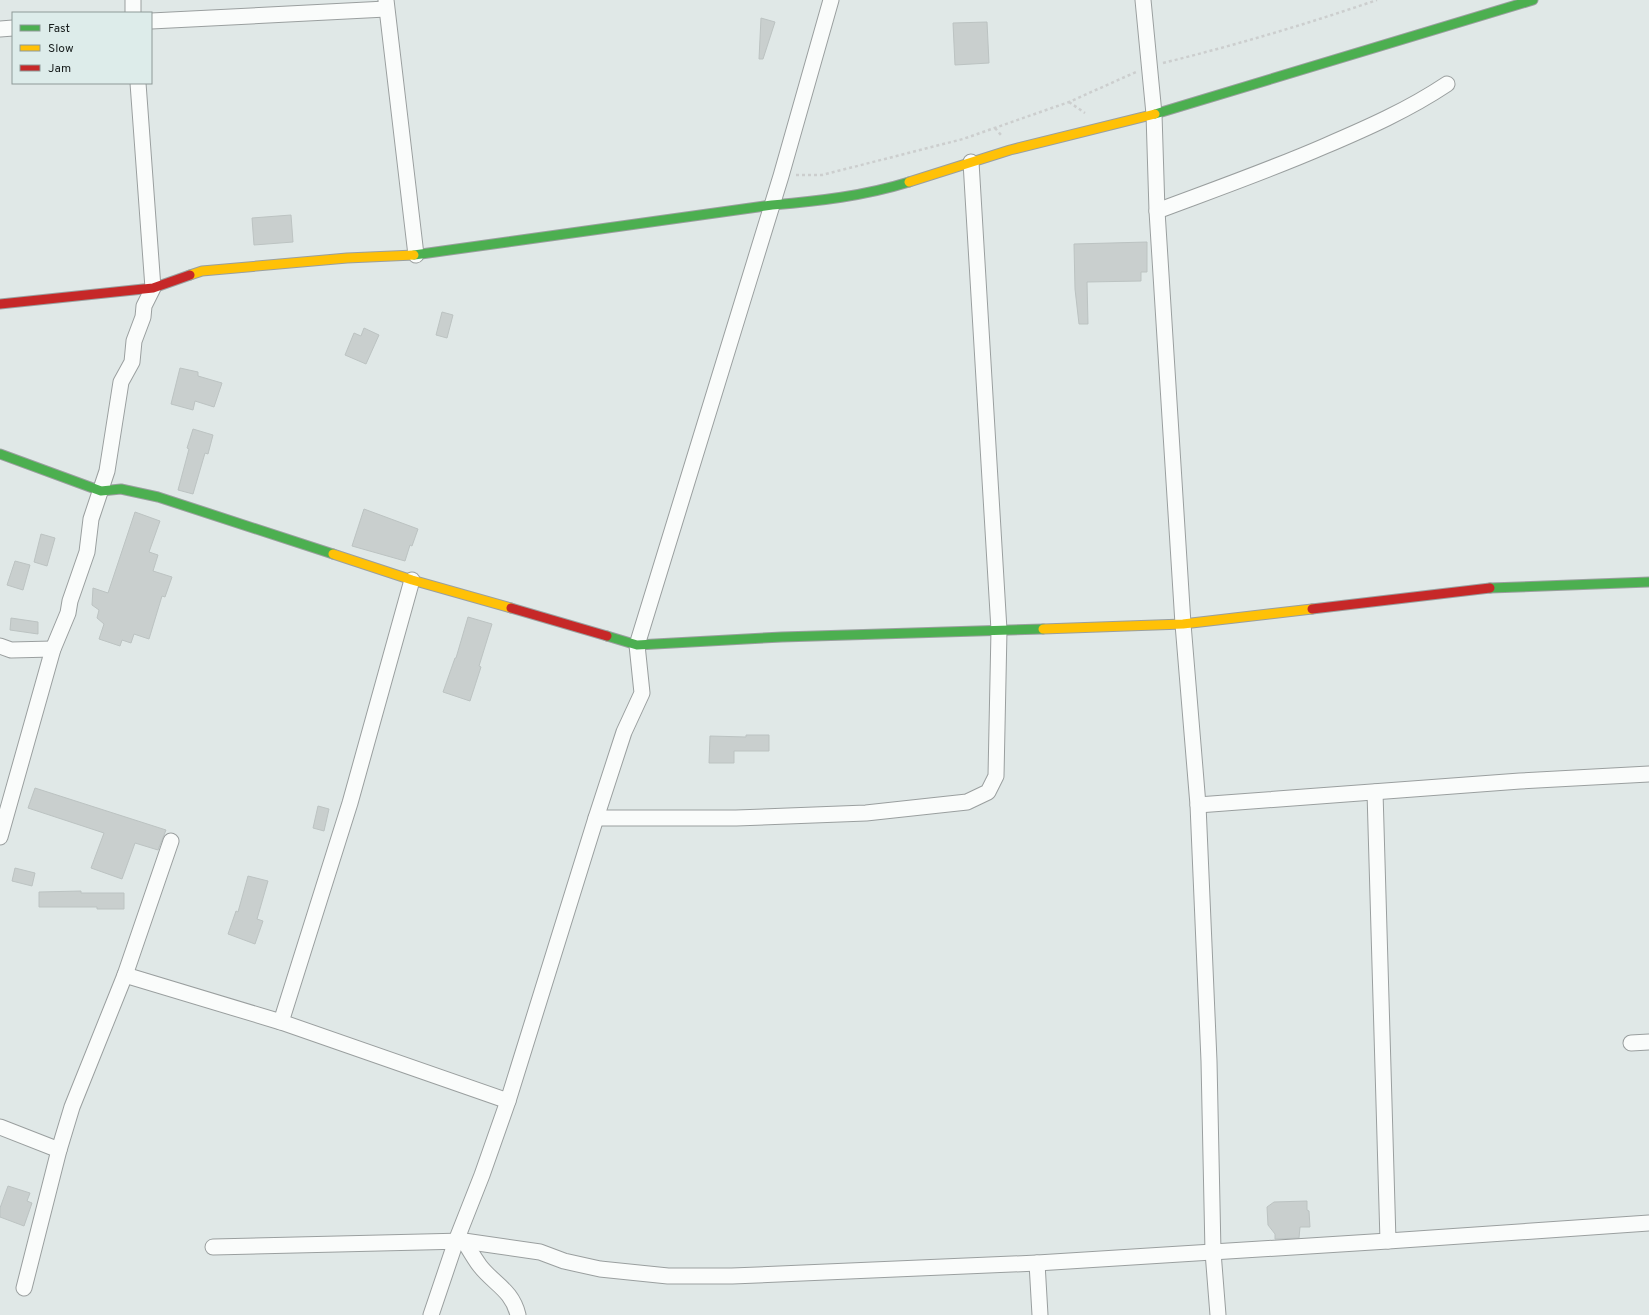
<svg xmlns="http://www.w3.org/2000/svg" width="1649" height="1315" viewBox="0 0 1649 1315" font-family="Overpass,sans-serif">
<rect width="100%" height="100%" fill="#e0e8e7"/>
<g fill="#c9cfce" stroke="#bcc3c2">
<path d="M761,18L775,22L763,59H759Z"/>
<path d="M987,22L989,63L955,65L953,23Z"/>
<path d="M291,215L293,242L254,245L252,218Z"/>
<path d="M1147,242V272H1141V281L1087,282L1088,324H1079L1075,289L1074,244Z"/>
<path d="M442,312L453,315L447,338L436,335Z"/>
<path d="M364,328L379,335L366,364L345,355L354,333L361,336Z"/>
<path d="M180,368L198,372V376L222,383L214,407L195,401L193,410L171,404Z"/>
<path d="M193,429L213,435L208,454L205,453L193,494L178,490L189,449L187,448Z"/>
<path d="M364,509L418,529L412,546L410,545L405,561L352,546Z"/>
<path d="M135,512L160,521L149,552L158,555L153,571L172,577L165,597L162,596L149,639L134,634L131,643L122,640L120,646L99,639L104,624L97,618L99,610L92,605L93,588L108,593Z"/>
<path d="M41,534L55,538L47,566L34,562Z"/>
<path d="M15,561L30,565L23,590L7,585Z"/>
<path d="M468,617L492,624L479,666L481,667L470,701L443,692L455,658H456Z"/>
<path d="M11,618L38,622V634L10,630Z"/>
<path d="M746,735H769V751H734V763H709L710,736L746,737Z"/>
<path d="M35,788L166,830L158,850L135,843L122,879L91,868L104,833L28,808Z"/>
<path d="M318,806L329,809L324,831L313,828Z"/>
<path d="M15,868L35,873L32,886L12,881Z"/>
<path d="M248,876L268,881L257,919L263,921L255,944L228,934L236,911L238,912Z"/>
<path d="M81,891V893H124V909H97V907H39V892Z"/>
<path d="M8,1186L30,1193L27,1201L32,1203L24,1226L0,1217V1208Z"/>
<path d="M1307,1201V1210L1309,1211L1310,1227H1300L1299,1238L1275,1239V1234L1268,1225L1267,1207L1274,1202Z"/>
</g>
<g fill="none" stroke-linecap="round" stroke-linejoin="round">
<g stroke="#9a9f9f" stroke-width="17">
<g id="street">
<path d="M133,0V13"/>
<path d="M386,0L416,255"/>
<path d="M1143,0L1154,114L1157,211L1183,624L1198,805L1209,1061L1213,1252L1218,1315"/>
<path d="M151,21L386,9"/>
<path d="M0,29L13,28"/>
<path d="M1157,211C1213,190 1270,170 1325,146C1367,128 1408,110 1447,84"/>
<path d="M0,646L11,650L53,649"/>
<path d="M1375,792L1388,1241"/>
<path d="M1198,805L1520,781L1649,774"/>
<path d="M596,818H736L866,813L967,802L988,792L996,776L999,630L971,162"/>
<path d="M0,837L53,649L68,613L70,601L87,552L91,519L107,471L121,382L132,362L134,341L143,317L144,306L153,288L138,83"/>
<path d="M125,975L281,1022L508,1101"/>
<path d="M281,1022L350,803L412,580"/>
<path d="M1631,1043L1649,1042"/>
<path d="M0,1127L59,1150"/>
<path d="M464,1241C469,1249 474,1258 480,1266C494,1284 512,1290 518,1315"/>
<path d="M213,1247L464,1241L540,1252L564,1261L600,1269L668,1276H732L1037,1263L1388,1241L1649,1223"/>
<path d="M1037,1263L1040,1315"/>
<path d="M24,1288L59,1150L72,1107L125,975L171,841"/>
<path d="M431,1315L456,1241L482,1175L508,1101L596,818L624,732L642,693L637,645L781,176L831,0"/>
</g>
</g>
<g stroke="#9a9f9f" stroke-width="11">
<g id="fast">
<path d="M1155,114L1533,0"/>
<path d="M414,255L772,205C819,201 864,196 909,182"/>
<path d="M0,454L101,491L121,489L158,497L333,554"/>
<path d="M1490,588L1649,582"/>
<path d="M607,636L637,645L782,637L1043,629"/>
</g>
</g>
<g stroke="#9a9f9f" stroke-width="11">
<g id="slow">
<path d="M909,182L1010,150L1155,114"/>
<path d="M190,275L202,271L347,258L414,255"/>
<path d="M333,554L412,580L511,608"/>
<path d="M1043,629L1183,624L1312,609"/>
</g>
</g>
<g stroke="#9a9f9f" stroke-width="11">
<g id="jam">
<path d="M0,304L153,288L190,275"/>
<path d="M511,608L607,636"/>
<path d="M1312,609L1490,588"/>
</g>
</g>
<g stroke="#cccece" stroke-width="2.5" stroke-dasharray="3 3" stroke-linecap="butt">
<path d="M1163,63C1236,45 1307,24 1377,0"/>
<path d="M1069,102L1085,113"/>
<path d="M995,128L1001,135"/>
<path d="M796,175H822L963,139L1069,102L1136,72"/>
</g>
<use href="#street" stroke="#fafcfb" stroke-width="15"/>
<use href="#fast" stroke="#4caf50" stroke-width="9"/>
<use href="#slow" stroke="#ffc107" stroke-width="9"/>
<use href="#jam" stroke="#c62828" stroke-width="9"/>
</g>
<rect x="12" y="12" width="140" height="72" fill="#ddecea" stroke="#8e9998"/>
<rect x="20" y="25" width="20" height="6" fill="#4caf50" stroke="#8e9998"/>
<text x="48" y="32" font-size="12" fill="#171d1c">Fast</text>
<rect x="20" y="45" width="20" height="6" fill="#ffc107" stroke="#8e9998"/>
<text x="48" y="52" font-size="12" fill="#171d1c">Slow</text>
<rect x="20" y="65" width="20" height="6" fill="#c62828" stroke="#8e9998"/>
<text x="48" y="72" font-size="12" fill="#171d1c">Jam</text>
</svg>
